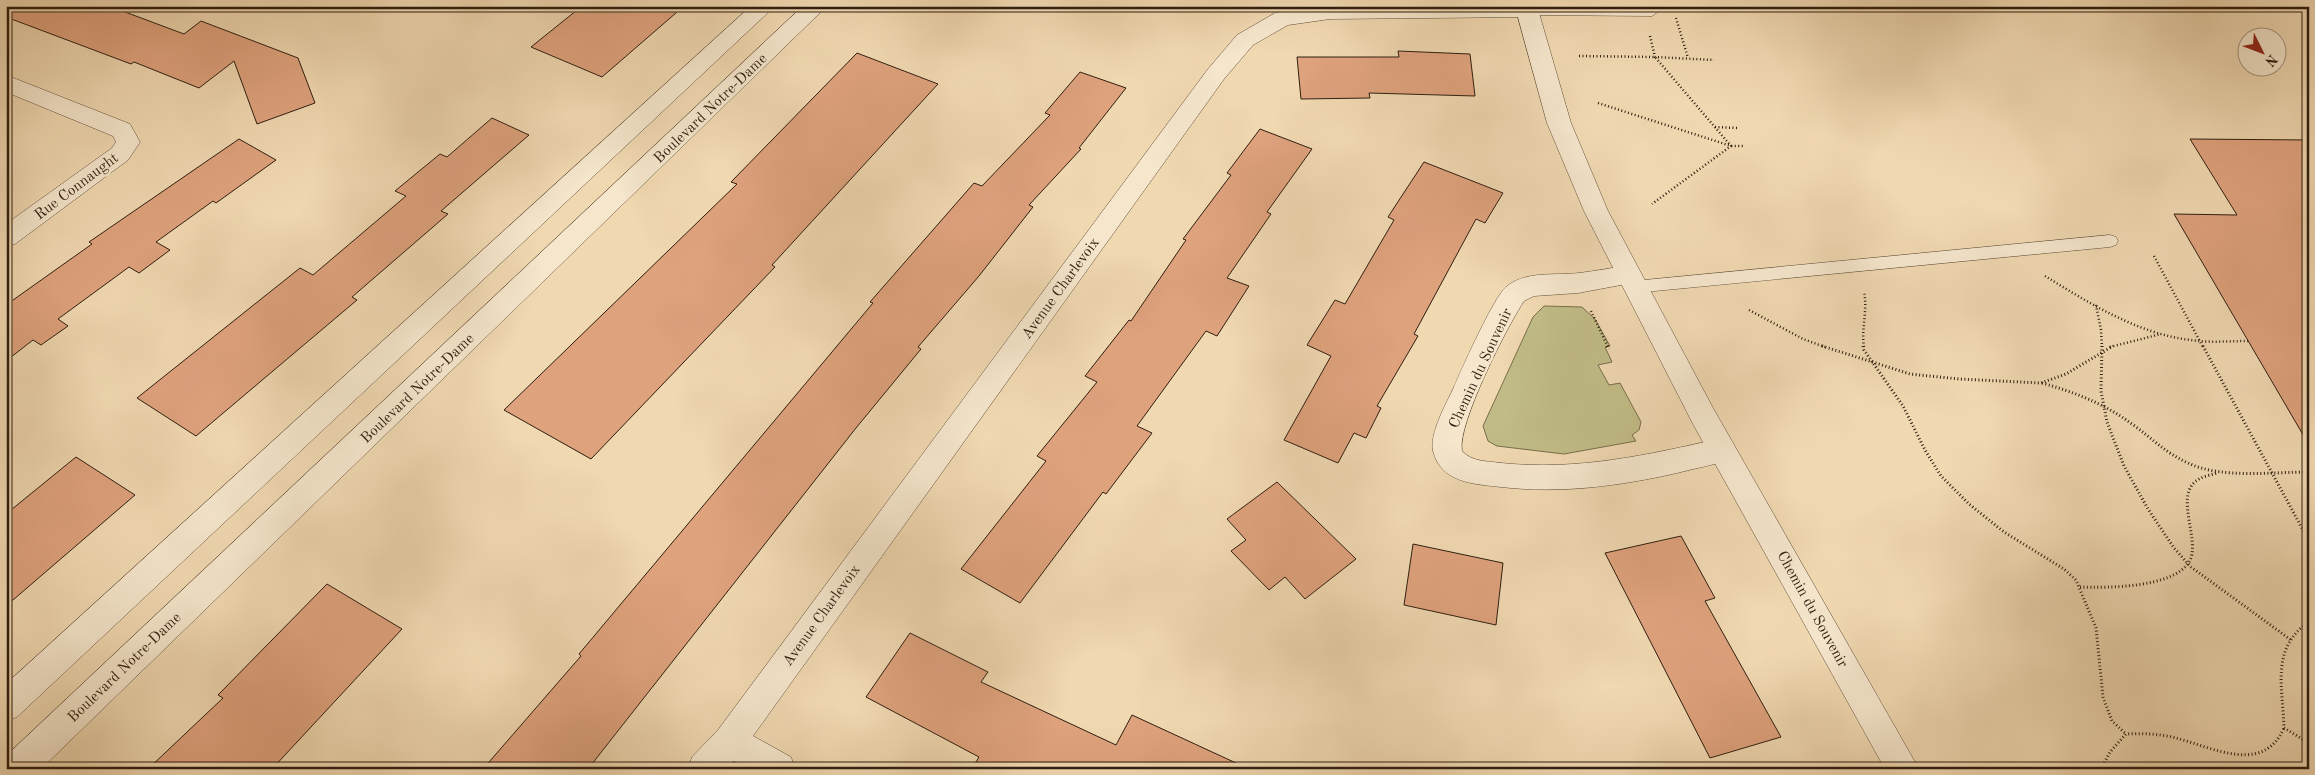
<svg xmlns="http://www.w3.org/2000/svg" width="2315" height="775" viewBox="0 0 2315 775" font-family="'Old Standard TT',serif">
<rect width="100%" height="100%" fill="#f0d8b1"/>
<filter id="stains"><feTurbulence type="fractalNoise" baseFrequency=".004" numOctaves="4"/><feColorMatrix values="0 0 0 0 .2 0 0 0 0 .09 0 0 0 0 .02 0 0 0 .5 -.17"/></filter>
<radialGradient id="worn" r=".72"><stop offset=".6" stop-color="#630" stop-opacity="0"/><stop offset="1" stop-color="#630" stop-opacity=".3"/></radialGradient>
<path fill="#c1bc87" stroke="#786d4c" d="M1544,306L1582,307L1595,319L1610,346L1605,347L1612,362L1598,365L1609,385L1620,383L1641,422L1639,430L1632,435L1636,441L1564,454L1497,446L1488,441L1483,426L1533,317Z"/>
<g fill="#dea27d" stroke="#2f1e10">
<path d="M6,6H109L184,34L201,21L298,58L315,103L257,124L234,61L199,88L134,62L131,64L6,17Z"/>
<path d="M582,6H684L602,77L531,47Z"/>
<path d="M1398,51L1470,54L1475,96L1369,93L1370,98L1301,99L1297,57H1399Z"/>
<path d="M857,53L938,84L772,265L775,267L591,459L504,410L737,184L731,182Z"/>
<path d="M1080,72L1126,88L1079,148L1081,149L1029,205L1033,207L979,276L918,347L921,349L856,428L588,769H483L581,656L579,654L873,303L870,302L974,183L982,186L1050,115L1045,113Z"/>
<path d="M492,118L529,135L441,211L448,214L352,297L357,300L196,436L137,398L300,268L313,275L406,196L395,191L440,154L447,157Z"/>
<path d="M1260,129L1312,149L1267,212L1271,214L1227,278L1249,286L1217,336L1206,331L1137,426L1152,433L1106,494L1103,492L1020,603L961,569L1046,461L1037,456L1097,382L1085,376L1129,320L1131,321L1186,240L1183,239L1231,175L1227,173Z"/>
<path d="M239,139L276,160L216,203L213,201L156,242L170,250L139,273L129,267L58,319L68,326L41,345L33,340L6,361V305L92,244L89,242Z"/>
<path d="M2190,139L2309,140V445L2174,214L2237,215Z"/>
<path d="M1424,162L1503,193L1485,223L1476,219L1414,334L1418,336L1377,406L1381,408L1366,438L1354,433L1338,463L1284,440L1331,356L1307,345L1335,300L1345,304L1394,220L1388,217Z"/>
<path d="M76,457L135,495L6,606V514Z"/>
<path d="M1277,482L1356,559L1305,599L1285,577L1269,590L1231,551L1246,540L1227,519Z"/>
<path d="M1681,536L1715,598L1705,601L1781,737L1710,758L1605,553Z"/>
<path d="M1413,544L1503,563L1496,625L1404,605Z"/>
<path d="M327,584L402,629L272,769H148L223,698L218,695Z"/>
<path d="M910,633L988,672L981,682L1116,745L1132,715L1249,769H972L979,757L866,697Z"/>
</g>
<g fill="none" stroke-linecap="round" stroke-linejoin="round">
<g stroke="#5f4c38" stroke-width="1">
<g id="service">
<path d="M1524,6H1658L1659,11L1652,16L1527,15L1520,10Z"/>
<path d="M2110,235L2116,237L2118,241L2116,245L2110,247L1634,293L1628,292L1626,287L1628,282L1634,281Z"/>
</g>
</g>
<g stroke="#5f4c38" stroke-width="1">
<g id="minor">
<path d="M1319,6H1536L1538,10L1535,15L1527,17L1330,19L1288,25L1253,45L1224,79L753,736L791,757L795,769H747L734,761L727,769H688L692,757L718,730L1208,69L1237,35L1275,13Z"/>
<path d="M6,75L130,124L140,142L128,160L15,244L6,246V224L112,148L116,142L113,136L6,92Z"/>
<path d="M1628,265L1637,268L1641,275L1637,282L1578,293L1534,296L1524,301C1508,325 1457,424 1462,451C1472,462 1487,461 1501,463C1577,471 1648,455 1722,438L1732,441L1736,450L1732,459C1714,465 1696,468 1677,473C1619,486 1561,494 1501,487C1474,484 1441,483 1433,451C1429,434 1447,402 1454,387C1462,368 1494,297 1506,287C1526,270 1556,276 1579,273C1596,271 1612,268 1628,265Z"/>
</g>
</g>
<g stroke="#5f4c38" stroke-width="1">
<g id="tertiary">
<path d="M751,6H775L17,717L6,721V684Z"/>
<path d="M803,6H827L41,769H6V756Z"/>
<path d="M1515,6H1537L1571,123L1608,211L1713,408L1919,769H1885L1693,424L1584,211L1547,123Z"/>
</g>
</g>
<g stroke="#2f1e10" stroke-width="2.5" stroke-dasharray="1 2.5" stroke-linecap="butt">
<path d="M1679,10H1697"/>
<path d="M1676,18L1688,58"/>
<path d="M1650,36L1655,57L1714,60"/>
<path d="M1579,56L1655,57L1731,146L1652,204"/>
<path d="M1598,103L1731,146H1743"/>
<path d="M1715,127L1737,128"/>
<path d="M2154,256L2203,347"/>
<path d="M2045,276C2089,303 2138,334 2191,340C2210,343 2229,341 2248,341"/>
<path d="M2096,305L2101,330L2102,347"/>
<path d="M1749,310L1803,339L1825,347"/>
<path d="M1591,311L1608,347"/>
<path d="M1864,347C1861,328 1868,310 1864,292"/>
<path d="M2110,347L2161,334"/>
</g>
<g stroke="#2f1e10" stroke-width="3" stroke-dasharray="1 2.5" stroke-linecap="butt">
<path d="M1607,346L1609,349"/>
<path d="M1822,346L1910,374L1959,379L2041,383L2066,374L2113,346"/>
<path d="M1863,346L1864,350L1903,406L1925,450L1941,476L1969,504L2004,532L2064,569L2076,580L2096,628L2103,697L2112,721L2126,734"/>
<path d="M2102,346L2101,391L2107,422L2124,466L2148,509L2174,548L2191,567L2291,640"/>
<path d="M2203,346L2309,541"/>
<path d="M2042,383C2074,392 2105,404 2132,424C2152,438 2164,452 2188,463C2221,479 2272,472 2309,472"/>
<path d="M2080,587C2107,588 2173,588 2189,562C2202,541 2172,494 2199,479C2204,476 2211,475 2217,473"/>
<path d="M2309,622C2270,648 2283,688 2284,728L2309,743"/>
<path d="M2101,769L2110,752L2126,734C2143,733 2160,734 2176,738C2214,748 2263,775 2284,728"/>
</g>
<use href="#service" fill="#f5e6cc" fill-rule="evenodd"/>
<use href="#minor" fill="#f5e6cc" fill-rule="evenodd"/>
<use href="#tertiary" fill="#f5e6cc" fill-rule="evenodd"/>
</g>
<g text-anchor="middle" stroke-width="5" stroke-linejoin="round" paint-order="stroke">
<g font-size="15" fill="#2f1e10" stroke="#f5e6cc">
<text transform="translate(710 108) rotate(-44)" y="5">Boulevard Notre-Dame</text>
<text transform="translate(76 186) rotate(-37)" y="5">Rue Connaught</text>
<text transform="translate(1060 288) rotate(-54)" y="5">Avenue Charlevoix</text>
<text transform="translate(1480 368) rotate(-65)" y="5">Chemin du Souvenir</text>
<text transform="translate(417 388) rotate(-44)" y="5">Boulevard Notre-Dame</text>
<text transform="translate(1813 609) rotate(61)" y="5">Chemin du Souvenir</text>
<text transform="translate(821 615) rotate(-54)" y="5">Avenue Charlevoix</text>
<text transform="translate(124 667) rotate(-44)" y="5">Boulevard Notre-Dame</text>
</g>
</g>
<rect width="2315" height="775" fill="none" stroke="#f0d8b1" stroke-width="25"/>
<rect x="8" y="8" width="2300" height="760" fill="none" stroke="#2f1e10" stroke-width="2.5"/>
<rect x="12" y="12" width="2290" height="750" fill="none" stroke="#2f1e10"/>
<g transform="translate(2262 52) rotate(132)"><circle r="24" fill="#f5e6cc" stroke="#a69681"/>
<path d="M0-4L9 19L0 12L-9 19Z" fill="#8f2418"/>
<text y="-8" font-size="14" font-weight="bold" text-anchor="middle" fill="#2f1e10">N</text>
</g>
<rect width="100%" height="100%" filter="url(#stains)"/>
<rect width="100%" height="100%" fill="url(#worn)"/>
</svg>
